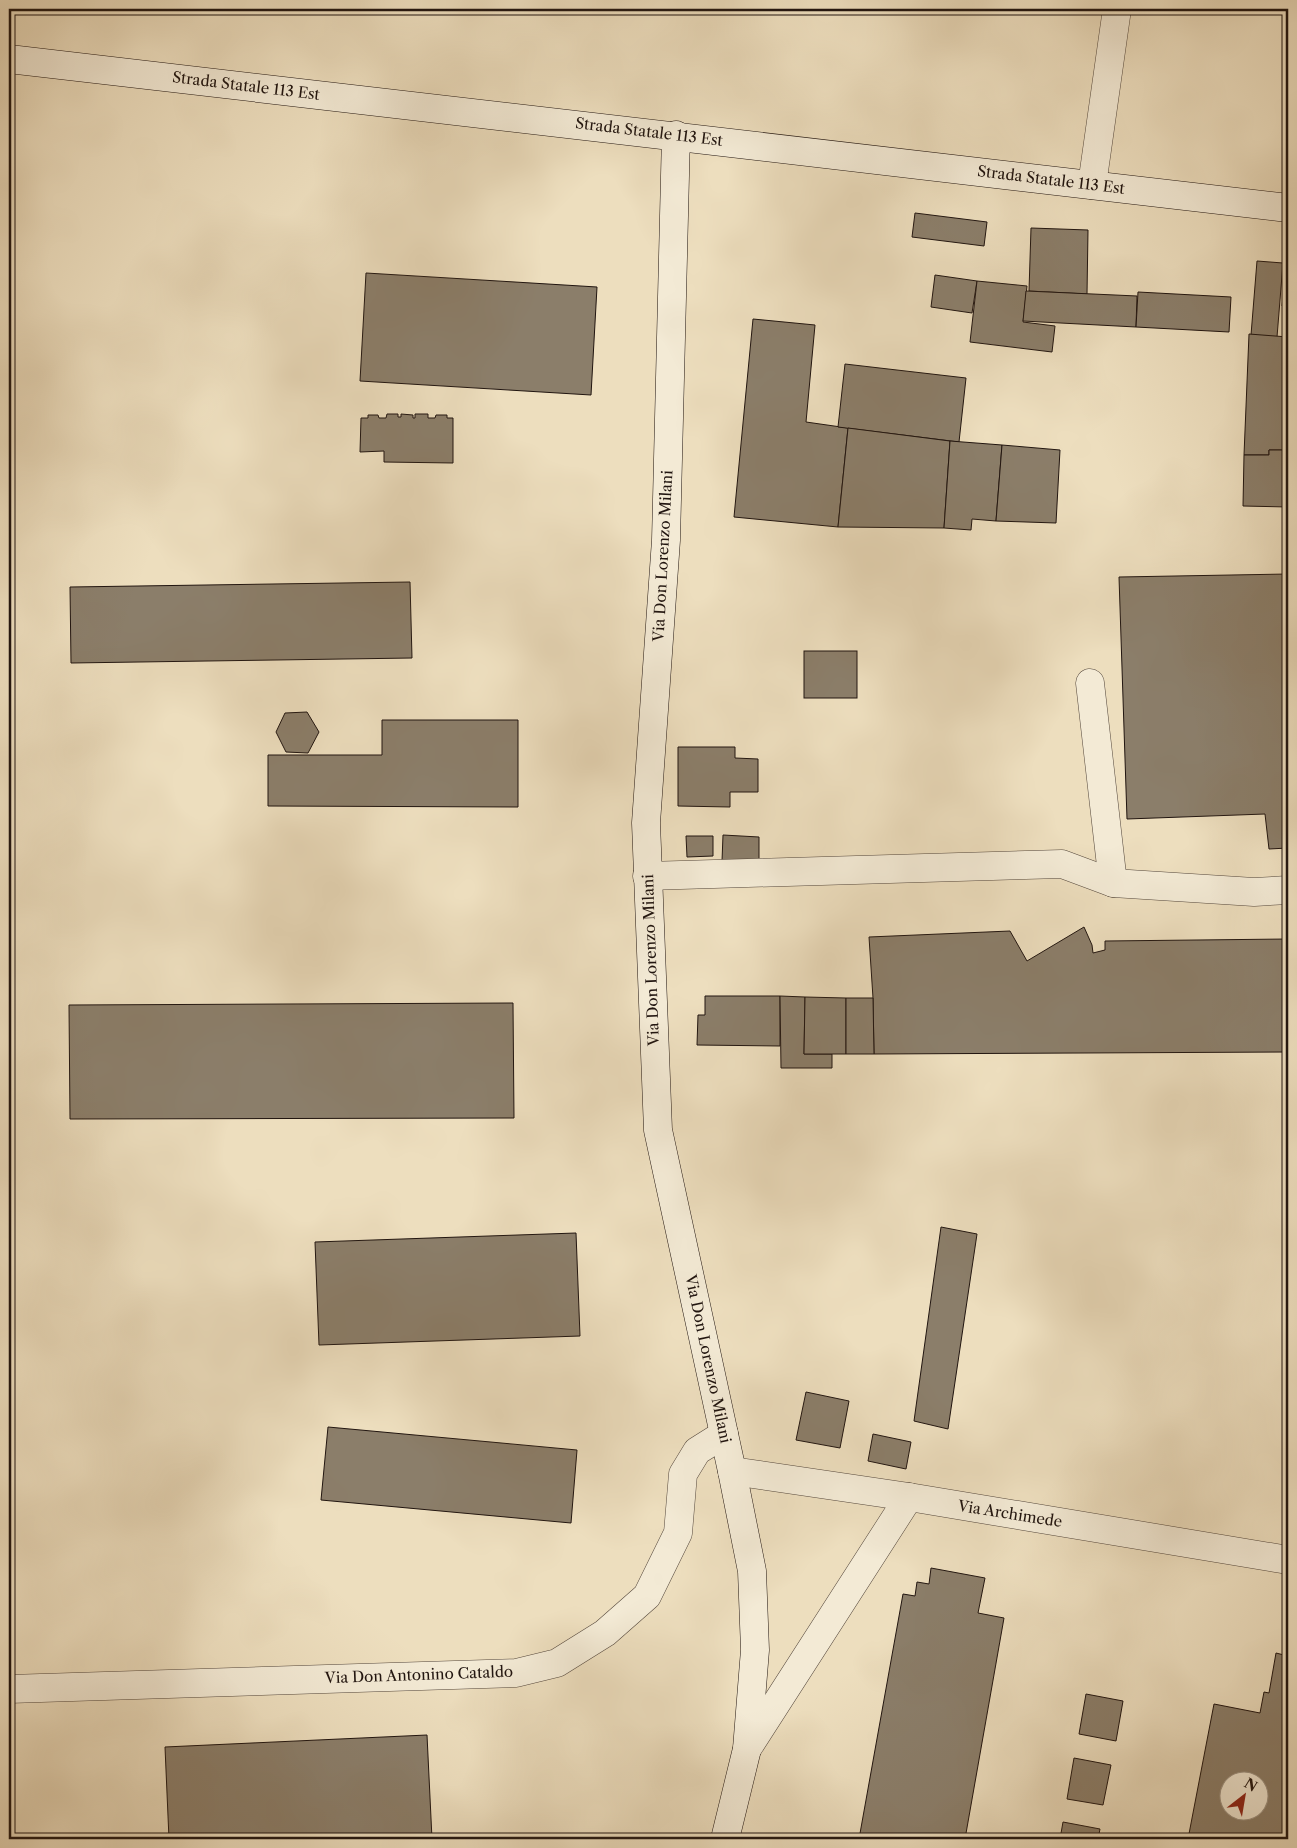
<svg xmlns="http://www.w3.org/2000/svg" width="1297" height="1848" viewBox="0 0 1297 1848" font-family="'Libre Caslon Text',serif">
<rect width="100%" height="100%" fill="#eddebe"/>
<filter id="stains"><feTurbulence type="fractalNoise" baseFrequency=".004" numOctaves="4"/><feColorMatrix values="0 0 0 0 .2 0 0 0 0 .09 0 0 0 0 .02 0 0 0 .5 -.17"/></filter>
<radialGradient id="worn" r=".72"><stop offset=".6" stop-color="#630" stop-opacity="0"/><stop offset="1" stop-color="#630" stop-opacity=".3"/></radialGradient>
<g fill="#8b7e6a" stroke="#211510" fill-rule="evenodd">
<path d="M915,213L987,222L984,246L912,237Z"/>
<path d="M1031,228L1088,230L1087,294L1029,291Z"/>
<path d="M1257,261L1283,263L1277,337L1251,335Z"/>
<path d="M1286,272H1288V306H1282Z"/>
<path d="M366,273L597,287L591,395L360,381Z"/>
<path d="M935,275L977,281L972,313L931,307Z"/>
<path d="M977,281L1027,286L1023,322L1055,326L1052,352L970,342Z"/>
<path d="M1026,291L1137,296L1136,327L1023,321Z"/>
<path d="M1138,292L1231,297L1229,332L1136,327Z"/>
<path d="M753,319L815,325L806,422L848,428L838,527L734,517Z"/>
<path d="M1249,334L1288,337L1285,450H1269V455H1244Z"/>
<path d="M845,364L966,378L959,442L838,427Z"/>
<path d="M1288,373V450H1285Z"/>
<path d="M387,414H398V417H401V414L413,415V418H415V414H428V418H435L436,415H447V418H453V463L384,462V451L360,452L361,418H368V415H378L379,418H386Z"/>
<path d="M848,428L950,441L944,528L838,527Z"/>
<path d="M950,441L1002,445L996,521L972,519L971,530L944,528Z"/>
<path d="M1002,445L1060,450L1056,523L996,521Z"/>
<path d="M1269,450H1288V507L1243,506L1244,455H1269Z"/>
<path d="M1288,574V848L1269,849L1265,814L1127,819L1119,577Z"/>
<path d="M410,582L412,658L71,663L70,587Z"/>
<rect x="804" y="651" width="53" height="47"/>
<path d="M307,712L319,732L308,753L286,752L276,732L285,713Z"/>
<path d="M382,720H518V807L268,806V755H382Z"/>
<path d="M678,747H735V758L758,759V792H730V807L678,806Z"/>
<path d="M723,835L759,837V862L722,861Z"/>
<path d="M686,836H713V856L687,857Z"/>
<path d="M1084,927L1092,945L1093,953L1105,950V941L1288,939V1052L874,1054L873,998L869,937L1010,931L1027,961Z"/>
<path d="M705,996H780V1046L697,1045L698,1015H705Z"/>
<path d="M780,996L805,997L804,1054H832V1068H781Z"/>
<path d="M805,997L846,998V1054H804Z"/>
<path d="M846,998H873L874,1054H846Z"/>
<path d="M513,1003L514,1118L70,1119L69,1005Z"/>
<path d="M941,1227L977,1234L948,1429L914,1421Z"/>
<path d="M576,1233L580,1336L319,1345L315,1242Z"/>
<path d="M806,1392L849,1401L840,1448L796,1440Z"/>
<path d="M328,1427L577,1450L571,1523L321,1500Z"/>
<path d="M873,1434L911,1442L906,1469L868,1461Z"/>
<path d="M931,1568L985,1578L978,1613L1004,1618L965,1839H859L903,1594L915,1596L917,1582L929,1584Z"/>
<path d="M1276,1653L1288,1656V1839H1188L1214,1704L1260,1713L1264,1692L1269,1693ZM1230,1780H1260V1810H1230Z"/>
<path d="M1086,1694L1123,1701L1116,1741L1079,1734Z"/>
<path d="M427,1735L432,1839H169L165,1747Z"/>
<path d="M1074,1758L1111,1765L1103,1805L1067,1799Z"/>
<path d="M1063,1822L1100,1829L1098,1839H1060Z"/>
</g>
<g fill="none" stroke-linecap="round" stroke-linejoin="round">
<g stroke="#54473c" stroke-width="29">
<g id="street">
<path d="M1092,185L1117,9"/>
<path d="M1090,683L1113,883"/>
<path d="M647,876L1062,864L1113,883L1254,892L1288,890"/>
<path d="M732,1471L909,1497L1288,1560"/>
<path d="M9,1689L516,1673L557,1663L605,1633L647,1596L678,1533L683,1474L697,1451L724,1434"/>
<path d="M747,1749L909,1497"/>
</g>
</g>
<g stroke="#211510" stroke-width="29">
<g id="secondary">
<path d="M9,59L1288,208"/>
<path d="M676,135L666,540L646,823L658,1130L732,1471L752,1571L755,1650L747,1749L725,1839"/>
</g>
</g>
<use href="#street" stroke="#f3ead5" stroke-width="28"/>
<use href="#secondary" stroke="#f3ead5" stroke-width="28"/>
</g>
<g text-anchor="middle" stroke-width="4.5" stroke-linejoin="round" paint-order="stroke">
<g font-size="15" fill="#211510" stroke="#f3ead5">
<text transform="translate(246 86) rotate(7)" y="5">Strada Statale 113 Est</text>
<text transform="translate(649 132) rotate(7)" y="5">Strada Statale 113 Est</text>
<text transform="translate(1051 180) rotate(7)" y="5">Strada Statale 113 Est</text>
<text transform="translate(663 556) rotate(-87)" y="5">Via Don Lorenzo Milani</text>
<text transform="translate(651 960) rotate(-92)" y="5">Via Don Lorenzo Milani</text>
<text transform="translate(708 1359) rotate(78)" y="5">Via Don Lorenzo Milani</text>
<text transform="translate(1010 1514) rotate(9)" y="5">Via Archimede</text>
<text transform="translate(419 1675) rotate(-2)" y="5">Via Don Antonino Cataldo</text>
</g>
</g>
<rect width="1297" height="1848" fill="none" stroke="#eddebe" stroke-width="30"/>
<rect x="10" y="10" width="1277" height="1828" fill="none" stroke="#211510" stroke-width="2.5"/>
<rect x="15" y="15" width="1267" height="1818" fill="none" stroke="#211510"/>
<g transform="translate(1244 1796) rotate(31)"><circle r="24" fill="#f3ead5" stroke="#9f9586"/>
<path d="M0-4L9 19L0 12L-9 19Z" fill="#8f2418"/>
<text y="-8" font-size="14" font-weight="bold" text-anchor="middle" fill="#211510">N</text>
</g>
<rect width="100%" height="100%" filter="url(#stains)"/>
<rect width="100%" height="100%" fill="url(#worn)"/>
</svg>
